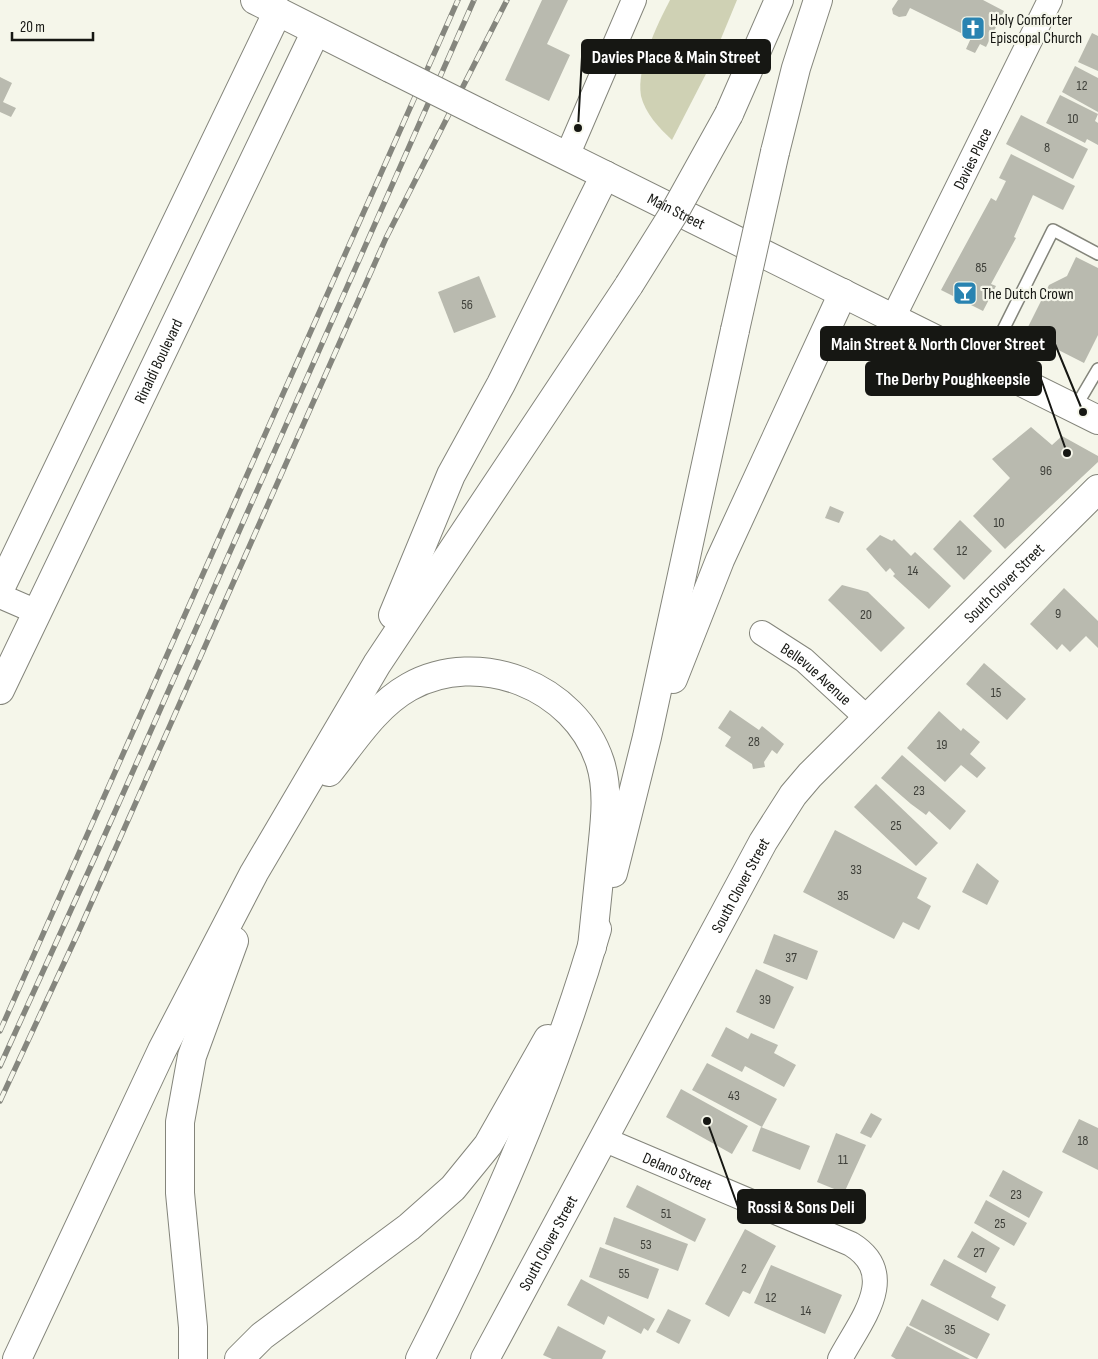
<svg xmlns="http://www.w3.org/2000/svg" width="1098" height="1359" viewBox="0 0 1098 1359" font-family="'Sofia Sans Condensed',sans-serif">
<rect width="100%" height="100%" fill="#f5f6ea"/>
<path fill="#cfd1b4" d="M670,0H737L708,70L672,140C659,128 645,113 641,96C636,68 657,25 670,0Z"/>
<g fill="#b9baaf">
<path d="M542,0H568L547,44L570,55L549,101L505,80Z"/>
<path d="M898,0H983L1004,11L986,47L980,44L975,53L966,49L971,38L910,8L906,16L899,17L893,14L892,9Z"/>
<path d="M1092,33L1098,36V71L1078,62Z"/>
<path d="M1075,66L1098,78V112L1062,92Z"/>
<path d="M0,77L12,83L3,102L16,108L11,117L0,112Z"/>
<path d="M1060,95L1098,114L1095,121L1098,123V145L1087,139L1085,143L1046,123Z"/>
<path d="M1021,115L1088,149L1073,179L1006,144Z"/>
<path d="M1011,154L1075,186L1063,210L1033,195L1014,237L1016,238L991,284L996,286L983,311L941,290L991,198L996,201L1006,181L999,178Z"/>
<path d="M1076,257L1098,268V335L1084,363L1025,333L1049,285L1067,276Z"/>
<path d="M479,276L496,317L454,333L438,292Z"/>
<path d="M1031,427L1052,445L1062,436L1098,456V462L1005,549L973,516L1010,478L992,459Z"/>
<path d="M830,506L844,512L839,523L825,518Z"/>
<path d="M960,520L992,551L964,580L933,549Z"/>
<path d="M880,535L892,541L894,539L911,556L915,552L951,586L929,609L893,576L895,574L890,568L886,572L866,549Z"/>
<path d="M842,585L868,592L905,628L881,652L828,600Z"/>
<path d="M1064,588L1098,621V648L1086,636L1070,652L1062,644L1057,650L1030,624Z"/>
<path d="M984,663L1026,699L1007,720L966,684Z"/>
<path d="M730,710L759,730L762,726L784,744L777,754L772,750L764,762L765,767L753,769L752,764L725,746L731,737L718,728Z"/>
<path d="M939,711L961,731L963,728L980,742L970,754L986,768L977,778L961,765L945,782L907,748Z"/>
<path d="M902,755L966,811L950,830L929,811L926,815L911,804L881,778Z"/>
<path d="M876,784L938,843L916,866L854,807Z"/>
<path d="M835,830L927,878L917,898L931,906L919,930L903,922L894,939L803,892Z"/>
<path d="M977,863L999,881L987,905L962,892Z"/>
<path d="M774,934L818,951L807,980L763,963Z"/>
<path d="M756,969L794,987L774,1029L736,1012Z"/>
<path d="M726,1027L748,1039L751,1033L778,1045L774,1053L796,1065L784,1087L745,1066L742,1072L711,1056Z"/>
<path d="M707,1063L777,1099L762,1127L692,1090Z"/>
<path d="M681,1089L748,1126L732,1154L666,1117Z"/>
<path d="M871,1113L882,1119L871,1138L860,1133Z"/>
<path d="M1079,1119L1098,1128V1170L1062,1152Z"/>
<path d="M761,1127L810,1146L800,1170L752,1151Z"/>
<path d="M836,1133L866,1145L844,1193L817,1182Z"/>
<path d="M1003,1170L1043,1192L1029,1218L989,1196Z"/>
<path d="M637,1185L706,1219L695,1242L626,1207Z"/>
<path d="M986,1200L1027,1223L1014,1246L974,1223Z"/>
<path d="M614,1217L688,1244L678,1271L605,1244Z"/>
<path d="M745,1229L776,1246L750,1294L743,1291L729,1317L705,1304Z"/>
<path d="M972,1231L1000,1248L986,1273L957,1257Z"/>
<path d="M600,1247L659,1269L648,1299L589,1277Z"/>
<path d="M944,1259L996,1287L991,1297L1006,1305L998,1321L930,1285Z"/>
<path d="M771,1265L842,1295L825,1334L754,1303Z"/>
<path d="M581,1279L655,1319L648,1331L644,1328L641,1334L608,1316L604,1325L567,1305Z"/>
<path d="M922,1299L990,1334L977,1359L909,1325Z"/>
<path d="M668,1309L691,1320L679,1344L656,1332Z"/>
<path d="M558,1326L606,1351L602,1359H552L543,1355Z"/>
<path d="M907,1326L970,1359H896L891,1356Z"/>
</g>
<g fill="none" stroke-linecap="round" stroke-linejoin="round">
<g stroke="#84857b" stroke-width="14">
<g id="lane">
<path d="M986,364L1053,230L1098,254"/>
<path d="M1075,408L1098,369"/>
</g>
</g>
<g stroke="#84857b" stroke-width="26">
<g id="street">
<path d="M567,156L634,0"/>
<path id="s1" d="M893,318L1050,0"/>
<path d="M0,596L37,612"/>
<path id="s2" d="M762,633L804,660L867,718"/>
<path id="s3" d="M603,1139L851,1244C901,1275 860,1321 840,1359"/>
</g>
</g>
<g stroke="#84857b" stroke-width="30">
<g id="secondary">
<path d="M255,0L390,68"/>
<path id="s4" d="M484,115L1098,420"/>
<path d="M0,589L278,11"/>
<path id="s5" d="M0,690L316,31"/>
<path id="s6" d="M485,1359L763,842L793,795L810,775L1098,489"/>
</g>
</g>
<g stroke="#84857b" stroke-width="30">
<g id="highway">
<path d="M729,114L779,0"/>
<path d="M775,152L796,68L818,0"/>
<path d="M393,615L451,475L501,384L605,175"/>
<path d="M673,679L720,560L843,293"/>
<path d="M329,772C353,742 375,706 409,687C479,648 575,686 600,762C610,793 604,828 601,860C598,889 595,918 592,947"/>
<path d="M613,873L647,737L735,330"/>
<path d="M17,1359L162,1050L254,873L377,664L629,285"/>
<path d="M193,1359V1327L180,1193V1122L192,1056L234,941"/>
<path d="M239,1359L262,1336L409,1227L453,1188L488,1145L548,1039"/>
<path d="M420,1359C491,1221 554,1078 597,929"/>
</g>
</g>
<use href="#lane" stroke="#fff" stroke-width="11"/>
<use href="#street" stroke="#fff" stroke-width="24"/>
<use href="#secondary" stroke="#fff" stroke-width="28"/>
<use href="#highway" stroke="#fff" stroke-width="28"/>
<g stroke="#85867e" stroke-width="5.5">
<g id="rail">
<path d="M0,1031L458,0"/>
<path d="M0,1066L95,857L474,0"/>
<path d="M0,1101L78,933L386,238L507,0"/>
</g>
</g>
<use href="#rail" stroke="#f5f6ea" stroke-width="4" stroke-dasharray="11" stroke-linecap="butt"/>
<g stroke="#84857b" stroke-width="30" stroke-linecap="butt">
<path id="secondary-bridge" d="M390,68L484,115"/>
</g>
<g stroke="#84857b" stroke-width="30" stroke-linecap="butt">
<g id="highway-bridge">
<path d="M629,285L674,213L729,114"/>
<path d="M735,330L775,152"/>
</g>
</g>
<use href="#secondary-bridge" stroke="#fff" stroke-width="28"/>
<use href="#highway-bridge" stroke="#fff" stroke-width="28"/>
</g>
<defs>
<g id="church-square" transform="scale(1.25)"><rect x="-9" y="-9" width="18" height="18" rx="4" fill="#2983b1" stroke="#f5f6ea"/><path d="M-1.2-6h2.4v3.5h3.3v2.4h-3.3V6h-2.4V-.1h-3.3v-2.4h3.3Z" fill="#fff"/></g>
<g id="bar-square" transform="scale(1.25)"><rect x="-9" y="-9" width="18" height="18" rx="4" fill="#2983b1" stroke="#f5f6ea"/><path d="M-6-5H6L.8 .8V4.5H3.5V6h-7V4.5H-.8V.8Z" fill="#fff"/></g>
</defs>
<g fill-rule="evenodd">
<use href="#church-square" x="973" y="28"/>
<use href="#bar-square" x="965" y="293"/>
</g>
<g text-anchor="middle" stroke-width="4.5" stroke-linejoin="round" paint-order="stroke">
<g font-size="14" fill="#3f403a">
<text x="1082" y="90">12</text>
<text x="1073" y="123">10</text>
<text x="1047" y="152">8</text>
<text x="981" y="272">85</text>
<text x="467" y="309">56</text>
<text x="1046" y="475">96</text>
<text x="999" y="527">10</text>
<text x="962" y="555">12</text>
<text x="913" y="575">14</text>
<text x="1058" y="618">9</text>
<text x="866" y="619">20</text>
<text x="996" y="697">15</text>
<text x="754" y="746">28</text>
<text x="942" y="749">19</text>
<text x="919" y="795">23</text>
<text x="896" y="830">25</text>
<text x="856" y="874">33</text>
<text x="843" y="900">35</text>
<text x="791" y="962">37</text>
<text x="765" y="1004">39</text>
<text x="734" y="1100">43</text>
<text x="1083" y="1145">18</text>
<text x="843" y="1164">11</text>
<text x="1016" y="1199">23</text>
<text x="666" y="1218">51</text>
<text x="1000" y="1228">25</text>
<text x="646" y="1249">53</text>
<text x="979" y="1257">27</text>
<text x="744" y="1273">2</text>
<text x="624" y="1278">55</text>
<text x="771" y="1302">12</text>
<text x="806" y="1315">14</text>
<text x="950" y="1334">35</text>
</g>
<g font-size="16" fill="#161713" stroke="#f5f6ea" text-anchor="start">
<text x="990" y="25">Holy Comforter<tspan x="990" dy="18">Episcopal Church</tspan></text>
<text x="982" y="299">The Dutch Crown</text>
</g>
<g font-size="16" fill="#161713" stroke="#f5f6ea">
<text dy="6" stroke="none"><textPath href="#s1" startOffset="178">Davies Place</textPath></text>
<text dy="6" stroke="none"><textPath href="#s4" startOffset="215">Main Street</textPath></text>
<text dy="6" stroke="none"><textPath href="#s5" startOffset="365">Rinaldi Boulevard</textPath></text>
<text dy="6" stroke="none"><textPath href="#s6" startOffset="942">South Clover Street</textPath></text>
<text dy="6" stroke="none"><textPath href="#s2" startOffset="68">Bellevue Avenue</textPath></text>
<text dy="6" stroke="none"><textPath href="#s6" startOffset="538">South Clover Street</textPath></text>
<text dy="6" stroke="none"><textPath href="#s3" startOffset="81">Delano Street</textPath></text>
<text dy="6" stroke="none"><textPath href="#s6" startOffset="132">South Clover Street</textPath></text>
</g>
</g>
<path fill="none" stroke="#161713" stroke-width="2" d="M578 128L582 57M1083 412L1055 344M1067 453L1041 379M707 1121L738 1207"/>
<g fill="#161713" stroke="#f5f6ea" stroke-width="2">
<circle cx="578" cy="128" r="5"/>
<circle cx="1083" cy="412" r="5"/>
<circle cx="1067" cy="453" r="5"/>
<circle cx="707" cy="1121" r="5"/>
</g>
<g fill="#161713" stroke="#161713" stroke-width="2">
<rect x="582" y="40" width="188" height="33" rx="5"/>
<rect x="821" y="327" width="234" height="33" rx="5"/>
<rect x="866" y="362" width="175" height="33" rx="5"/>
<rect x="738" y="1190" width="127" height="33" rx="5"/>
</g>
<g font-size="18" text-anchor="middle" font-weight="bold" fill="#fff">
<text x="676" y="63">Davies Place &amp; Main Street</text>
<text x="938" y="350">Main Street &amp; North Clover Street</text>
<text x="953" y="385">The Derby Poughkeepsie</text>
<text x="801" y="1213">Rossi &amp; Sons Deli</text>
</g>
<path d="M12 32v8h81v-8" fill="none" stroke="#161713" stroke-width="2.5"/>
<text x="20" y="32" font-size="15" fill="#161713" stroke="#f5f6ea" stroke-width="4" paint-order="stroke">20 m</text>
</svg>
